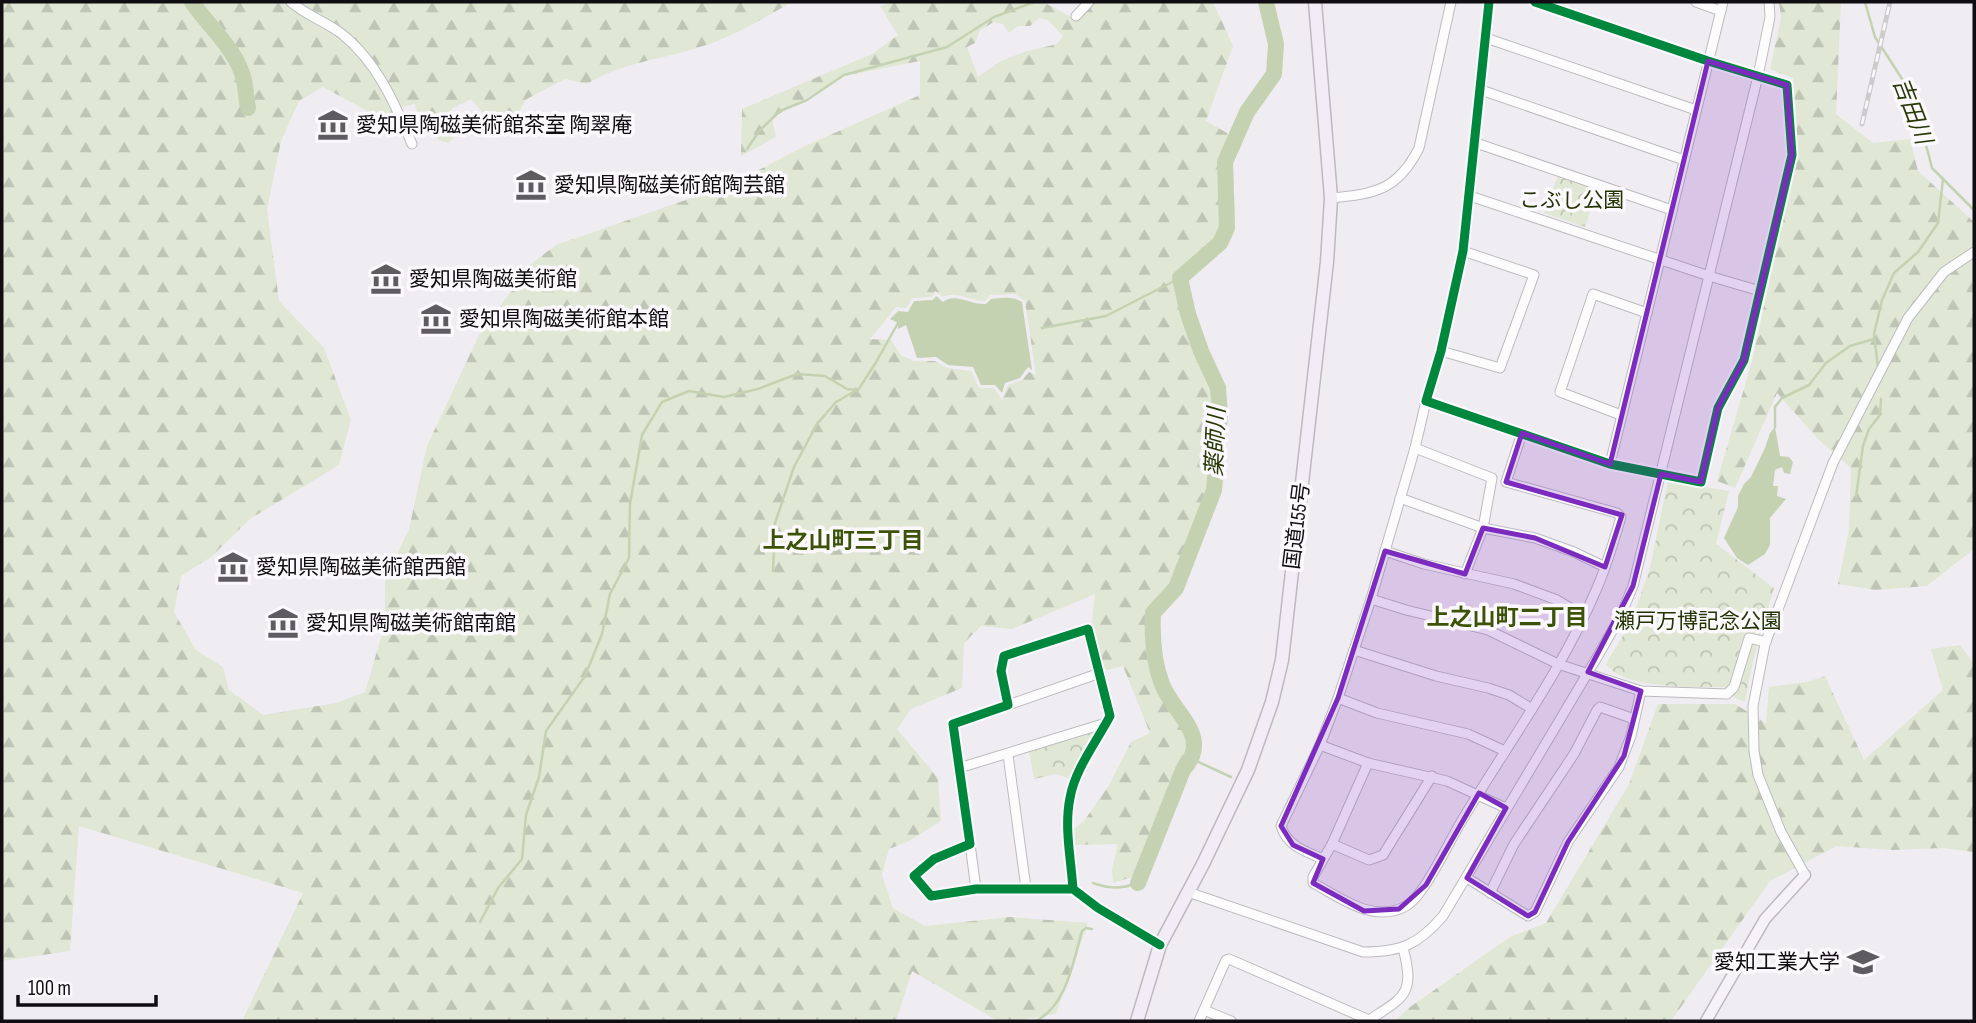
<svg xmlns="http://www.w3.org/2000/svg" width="1976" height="1023" font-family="'Sofia Sans Condensed','Noto Sans JP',sans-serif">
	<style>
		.forest { fill: url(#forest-firs); fill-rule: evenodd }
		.park { fill: url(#park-crowns) }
		.water { fill: #c5d2b2 }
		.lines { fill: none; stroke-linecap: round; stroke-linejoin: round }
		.stream { stroke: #c5d2b2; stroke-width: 2.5 }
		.river { stroke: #c5d2b2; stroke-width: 16 }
		.minor-casing { stroke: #bdbbbf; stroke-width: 11 }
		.major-casing { stroke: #bdb8c2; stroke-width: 13 }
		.highway-casing { stroke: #bdb8c2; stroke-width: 15 }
		.minor { stroke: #fdfcfd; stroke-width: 9 }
		.major { stroke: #f6f3f8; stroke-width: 10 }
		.highway { stroke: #f1ecf5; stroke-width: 12 }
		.rail-casing { stroke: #cccccd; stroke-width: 5 }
		.rail { stroke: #fcf9fe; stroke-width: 2.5; stroke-dasharray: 8; stroke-linecap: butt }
		.cycleway-casing { stroke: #fcf9fe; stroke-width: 13 }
		.cycleway { stroke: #00873e; stroke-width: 9 }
		.marked { fill: #7b2cbf; fill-opacity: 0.2; stroke: #7b2cbf; stroke-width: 5; stroke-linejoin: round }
		.labels { text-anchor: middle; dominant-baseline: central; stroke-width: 7; stroke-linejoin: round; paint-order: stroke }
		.poi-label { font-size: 21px; fill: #100e12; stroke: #fcf9fe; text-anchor: start }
		.park-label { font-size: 21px; fill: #233300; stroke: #fcf9fe }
		.street-label { font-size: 21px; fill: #100e12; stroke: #fcf9fe }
		.water-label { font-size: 23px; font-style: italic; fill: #293904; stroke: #fcf9fe }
		.neighbourhood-label { font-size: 23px; font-weight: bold; fill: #3c5306; stroke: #fcf9fe }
	</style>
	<defs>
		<pattern id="forest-firs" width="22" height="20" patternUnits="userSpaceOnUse" patternTransform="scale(1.75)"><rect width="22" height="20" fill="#e0e7d4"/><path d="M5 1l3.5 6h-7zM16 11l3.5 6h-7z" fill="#bfc5b5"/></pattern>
		<pattern id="park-crowns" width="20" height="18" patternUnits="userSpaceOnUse" patternTransform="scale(1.75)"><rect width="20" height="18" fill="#e0e7d4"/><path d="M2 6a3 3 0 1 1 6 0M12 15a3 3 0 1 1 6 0" fill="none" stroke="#bfc5b5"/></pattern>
	</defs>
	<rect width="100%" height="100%" fill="#f0edf2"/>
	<g class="forest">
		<path d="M 2,2 L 792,2 C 762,19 733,37 700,47 C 660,60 623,62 587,84 L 565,79 L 525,100 L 518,115 L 491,122 L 471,99 L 451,109 L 460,133 L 448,143 C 424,135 419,128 415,104 L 398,108 L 384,120 L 323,87 L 299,101 L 281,141 L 267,209 L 279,301 L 324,348 L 351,420 L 339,465 L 250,519 L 211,557 L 181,576 L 174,612 L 196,650 L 223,667 L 229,690 L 263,715 L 336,703 L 365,692 L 385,624 L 385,579 L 409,529 L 427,446 L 479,335 L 531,264 L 556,245 L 732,184 L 805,146 L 920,95 L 920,61 L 844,76 L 772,118 L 776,137 L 741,156 L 742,109 L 872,54 L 898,35 L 880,6 L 893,2 L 1043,2 L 1077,20 L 1094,2 L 1213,2 L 1233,46 L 1206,121 L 1243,142 L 1233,161 L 1235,219 L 1177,276 L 1182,313 L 1211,382 L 1215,410 L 1208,486 L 1202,509 L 1174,585 L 1149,610 L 1147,641 L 1163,696 L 1190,737 L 1197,764 L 1184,782 L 1169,791 L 1136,876 L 1113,883 L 1112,870 L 1118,844 L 1075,845 L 1074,829 L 1084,821 L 1109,785 L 1131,742 L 1150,733 L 1123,666 L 1107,670 L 1102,668 L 1092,621 L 1095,594 L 1012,629 L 981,626 L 964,643 L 962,688 L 911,709 L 897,729 L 938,778 L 941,821 L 909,841 L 889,849 L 882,875 L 893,908 L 925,926 L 1010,917 L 1088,923 L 1056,1014 L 1015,1021 L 998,1021 L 912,971 L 896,1021 L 242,1021 L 303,893 L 79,826 L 70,951 L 2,961 ZM 1039,18 L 1048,20 L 1063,36 L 1057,44 L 1024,52 L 1001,61 L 978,77 L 967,47 L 975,43 L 980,30 L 994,22 L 1003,24 L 1009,33 L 1018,26 L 1030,26 ZM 935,291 L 943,297 C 956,290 970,301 985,301 L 990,295 L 1015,294 L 1025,301 L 1036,375 L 1029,372 L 1022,380 L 1008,385 L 1002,400 L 994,388 L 979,388 L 971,371 L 947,368 L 935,361 L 914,361 L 901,355 L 891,340 L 870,339 L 896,307 L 907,308 L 912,298 L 932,297 Z"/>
		<polygon points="1779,2 1841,2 1836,114 1873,143 1910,139 1918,171 1974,222 1974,549 1927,586 1875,590 1838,584 1849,529 1851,468 1818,439 1777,393 1735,488 1717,481 1752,361 1798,152 1793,78 1770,69 1781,18"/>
		<polygon points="1960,645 1974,664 1974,852 1944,848 1892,850 1837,846 1770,881 1671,1021 1395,1021 1410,1007 1510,937 1546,923 1629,784 1658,704 1735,704 1766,723 1769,687 1807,682 1825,676 1864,760 1943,690 1931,649"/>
	</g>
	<g class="park">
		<polygon points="1559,173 1599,187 1585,227 1544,213"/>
		<path d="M 1668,481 L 1729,491 L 1716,544 L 1774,588 L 1753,661 L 1745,702 L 1735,698 L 1727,687 C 1697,687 1623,690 1606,664 L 1631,622 L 1650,568 Z"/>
		<polygon points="1090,730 1095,736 1073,780 1056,774 1034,779 1029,751"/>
	</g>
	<g class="water">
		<path d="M 936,296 L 943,302 C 955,292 971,305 986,304 L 991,299 C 1003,298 1012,296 1022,302 L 1032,370 L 1028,367 L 1020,378 L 1005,383 L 1002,393 L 995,385 L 981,385 L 973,367 L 948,365 L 936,357 L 917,358 L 906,325 L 898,329 L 898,323 L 890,319 L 898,311 L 908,312 L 914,301 L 933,300 Z"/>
		<polygon points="1775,427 1780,456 1789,457 1793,462 1790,474 1784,473 1782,467 1775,470 1773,486 1778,486 1777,496 1786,499 1770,518 1770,545 1765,554 1748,565 1737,558 1724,538 1738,507 1738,496 1744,484 1751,477 1765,448 1770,433"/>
	</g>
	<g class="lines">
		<g class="stream">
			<polyline points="1040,2 1044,2"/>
			<polyline points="1865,2 1875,37 1906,85 1919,118 1932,168 1974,210"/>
			<polyline points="747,149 760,130 780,111 807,100 844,75 947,47 994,17 1034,2"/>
			<polyline points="1042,328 1106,316 1180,278"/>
			<polyline points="1878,368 1874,334 1882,300 1894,273 1918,252 1938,223 1943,179"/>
			<polyline points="1775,427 1775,407 1782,398 1809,385 1826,363 1850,346 1874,339"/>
			<polyline points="1856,497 1863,446 1869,429 1880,415 1881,399"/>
			<polyline points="773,571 775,523 794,467 817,424 836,402 855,391"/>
			<polyline points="1192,759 1231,777"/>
			<path d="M 1093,883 C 1110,889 1121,889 1138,883"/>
			<polyline points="480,922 498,888 522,859 526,815 539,777 546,731 585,676 602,634 610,594 629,558 630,504 642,435 662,402 689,391 724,397 758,389 797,374 825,376 847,389 858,390 875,364 898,323"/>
			<path d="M 1036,1021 C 1067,1005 1073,962 1082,931 L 1086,928 L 1092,929"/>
		</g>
		<g class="river">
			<path d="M 192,2 C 209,27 237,50 244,80 C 246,89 246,99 248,108"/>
			<path d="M 1138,883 L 1183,770 C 1213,736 1174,715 1162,684 C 1153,661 1152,636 1153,613 L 1176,588 L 1214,490 L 1216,467 L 1220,414 L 1218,388 L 1201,351 L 1188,314 L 1180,278 L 1220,243 L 1227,228 L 1225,162 L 1247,112 L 1274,74 L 1276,44 L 1266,2"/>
		</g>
		<defs>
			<g id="minor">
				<path d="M 291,2 C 306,15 326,22 342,34 C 377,62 395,104 412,144"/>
				<polyline points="1489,2 1463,251 1441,351 1426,401 1610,464 1701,482 1718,408 1744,360 1792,155 1787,85 1708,61 1535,2"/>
				<polyline points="1696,2 1721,11"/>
				<polyline points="1076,16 1089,2"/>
				<polyline points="1486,38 1696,110"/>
				<polyline points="1481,90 1684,160"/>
				<polyline points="1476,143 1672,210"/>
				<polyline points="1470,196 1709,276 1760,291"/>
				<path d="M 1331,198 C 1375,194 1398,190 1419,148 L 1451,2"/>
				<polyline points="1441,351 1500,368 1534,275 1463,251"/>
				<polyline points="1621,415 1560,392 1593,294 1647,313"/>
				<polyline points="1415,448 1492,478 1483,528 1465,574"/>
				<polyline points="1610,464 1723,2"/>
				<polyline points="1400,498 1483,528 1535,538 1574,552 1605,567"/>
				<polyline points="1385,551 1424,564 1514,584 1557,600 1584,616"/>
				<polyline points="1371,599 1406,610 1488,630 1558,664 1641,691 1727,694 1734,687 1749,638 1766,642"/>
				<polyline points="1354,650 1436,676 1488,688 1509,695 1532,709"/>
				<polyline points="1338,698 1377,713 1468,734 1505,751"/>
				<polyline points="1008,705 1100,673"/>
				<polyline points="1320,745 1368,763 1447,781 1506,808"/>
				<polyline points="1008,755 1026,888"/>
				<path d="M 1368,763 L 1332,844 L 1313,877 L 1313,883 C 1341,898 1374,924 1406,906 C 1424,896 1449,842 1461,822 C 1507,745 1562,671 1597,588 C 1607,565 1614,541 1621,517 L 1617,513 L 1506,482 L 1522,433"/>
				<polyline points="959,768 1106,723"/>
				<polyline points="970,844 976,889"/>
				<polyline points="1332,844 1369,860 1383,855 1432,776"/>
				<path d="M 1323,859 C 1305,851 1287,846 1281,826 L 1320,745 L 1338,698 L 1371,599 L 1415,448 L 1426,401"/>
				<polyline points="1805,875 1781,832 1758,775 1754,751 1753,706 1765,644 1833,463 1908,318 1944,272 1974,252"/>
				<polyline points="1467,878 1528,916 1535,912 1568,842 1619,767 1631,736 1641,691"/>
				<path d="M 1073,889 C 1071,859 1064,827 1070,798 C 1075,769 1097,741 1110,716 L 1088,629 L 1004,656 L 1001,671 L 1008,705 L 953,724 L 970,844 L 934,859 L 914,876 L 931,896 L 976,889 L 1073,889 L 1098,908 L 1160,945"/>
				<path d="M 1188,892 L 1363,952 C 1401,952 1418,945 1443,916 L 1599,654 L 1621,615 L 1633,586 L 1758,76 L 1770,17 L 1769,2"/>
				<polyline points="1490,893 1514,844 1574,754 1597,710 1600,707 1634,719"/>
				<polyline points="1204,1010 1231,1021"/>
				<polyline points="1199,1021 1226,960 1229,959 1369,1020"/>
				<path d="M 1368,1021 C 1403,997 1416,996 1403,948"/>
			</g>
			<polyline id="major" points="1706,1021 1765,919 1805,875"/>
			<polyline id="highway" points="1137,1021 1160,945 1203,864 1248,770 1272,702 1282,660 1327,262 1331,198 1315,2"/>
		</defs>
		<use href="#minor" class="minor-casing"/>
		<use href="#major" class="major-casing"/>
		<use href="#highway" class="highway-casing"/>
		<use href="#minor" class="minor"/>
		<use href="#major" class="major"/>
		<use href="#highway" class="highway"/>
		<defs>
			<polyline id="rail" points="1862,124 1890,2"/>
		</defs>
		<use href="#rail" class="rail-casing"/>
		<use href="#rail" class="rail"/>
		<defs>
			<g id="cycleway">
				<polyline points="1489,2 1463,251 1441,351 1426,401 1610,464 1701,482 1718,408 1744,360 1792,155 1787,85 1708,61 1535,2"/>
				<path d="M 1073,889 C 1071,859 1064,827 1070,798 C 1075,769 1097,741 1110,716 L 1088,629 L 1004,656 L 1001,671 L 1008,705 L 953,724 L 970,844 L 934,859 L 914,876 L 931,896 L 976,889 L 1073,889 L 1098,908 L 1160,945"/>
			</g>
		</defs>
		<use href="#cycleway" class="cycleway-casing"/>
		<use href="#cycleway" class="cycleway"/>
	</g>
	<path class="marked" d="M 1708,61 L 1787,85 L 1792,155 L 1744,360 L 1718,408 L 1701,482 L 1661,474 L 1633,586 L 1588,672 L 1641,691 L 1624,756 L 1568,842 L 1535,912 L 1528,916 L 1467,878 L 1506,808 L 1479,793 L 1426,885 L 1399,909 L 1364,911 L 1313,883 L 1323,859 L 1293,845 L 1281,826 L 1338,698 L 1385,551 L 1465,574 L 1483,528 L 1535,538 L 1605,567 L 1622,515 L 1506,482 L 1522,433 L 1610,464 Z"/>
	<defs>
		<symbol id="museum-bare" viewBox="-9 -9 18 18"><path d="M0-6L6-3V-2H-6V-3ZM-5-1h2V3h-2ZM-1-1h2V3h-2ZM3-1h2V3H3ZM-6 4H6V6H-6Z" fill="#5e5c60" stroke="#fcf9fe" stroke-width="2.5" paint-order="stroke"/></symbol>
		<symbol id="university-bare" viewBox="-9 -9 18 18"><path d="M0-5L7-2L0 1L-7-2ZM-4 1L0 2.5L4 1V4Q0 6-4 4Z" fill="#5e5c60" stroke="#fcf9fe" stroke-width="2.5" paint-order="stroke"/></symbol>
	</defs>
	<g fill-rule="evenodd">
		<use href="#museum-bare" x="311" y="103" width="44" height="44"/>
		<use href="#museum-bare" x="509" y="163" width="44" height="44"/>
		<use href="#museum-bare" x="364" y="257" width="44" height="44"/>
		<use href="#museum-bare" x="414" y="297" width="44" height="44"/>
		<use href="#museum-bare" x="211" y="545" width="44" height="44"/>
		<use href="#museum-bare" x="261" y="601" width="44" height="44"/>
		<use href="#university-bare" x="1841" y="940" width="44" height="44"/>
	</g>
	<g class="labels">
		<g class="poi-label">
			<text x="356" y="125">愛知県陶磁美術館茶室 陶翠庵</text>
			<text x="554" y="185">愛知県陶磁美術館陶芸館</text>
			<text x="409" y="279">愛知県陶磁美術館</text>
			<text x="459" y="319">愛知県陶磁美術館本館</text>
			<text x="256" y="567">愛知県陶磁美術館西館</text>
			<text x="306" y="623">愛知県陶磁美術館南館</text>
			<text x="1840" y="962" text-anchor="end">愛知工業大学</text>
		</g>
		<g class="park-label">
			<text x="1572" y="200">こぶし公園</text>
			<text x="1698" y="621">瀬戸万博記念公園</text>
		</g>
		<g class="street-label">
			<text transform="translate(1297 526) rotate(-83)">国道155号</text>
		</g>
		<g class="water-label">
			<text transform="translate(1912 111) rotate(69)">吉田川</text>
			<text transform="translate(1216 442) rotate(-88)">薬師川</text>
		</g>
		<g class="neighbourhood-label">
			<text x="843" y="541">上之山町三丁目</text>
			<text x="1507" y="618">上之山町二丁目</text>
		</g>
	</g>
	<rect width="1976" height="1023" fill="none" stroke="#100e12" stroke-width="7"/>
	<path d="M18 995v10h138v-10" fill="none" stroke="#100e12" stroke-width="3.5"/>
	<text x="28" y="995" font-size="21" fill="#100e12" stroke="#fcf9fe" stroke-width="5" paint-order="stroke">100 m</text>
</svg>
